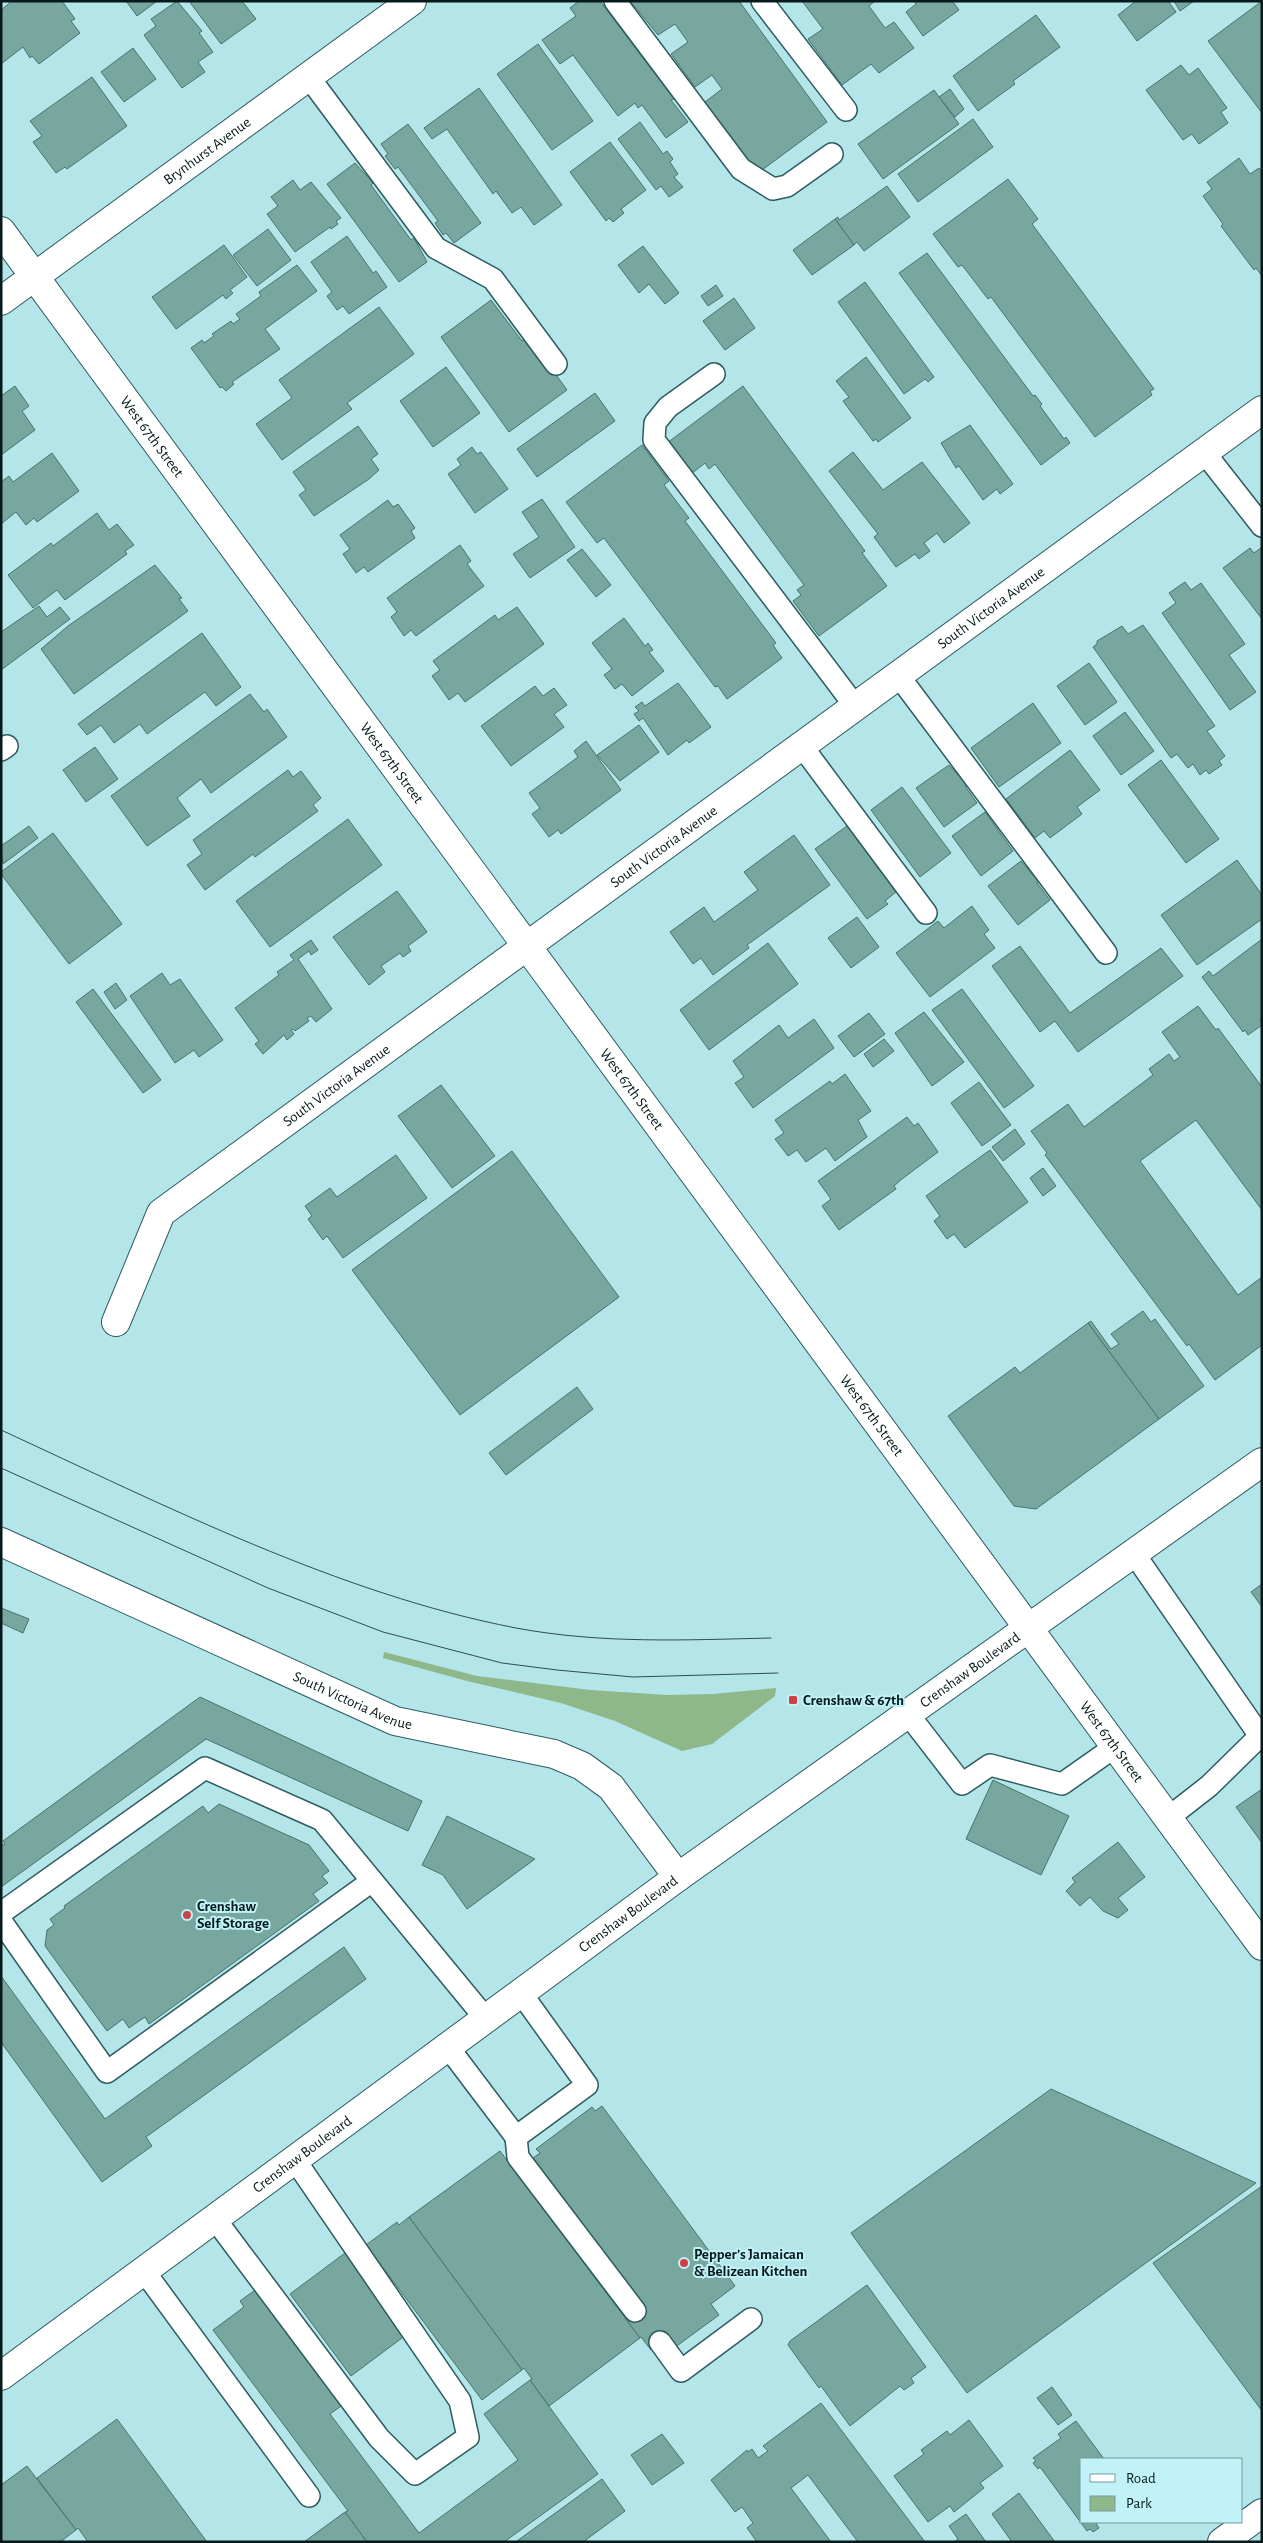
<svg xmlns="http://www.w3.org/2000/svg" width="1263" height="2543" font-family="'Alegreya Sans',sans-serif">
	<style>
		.green { fill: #8eb78a }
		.building { fill: #78a79f; stroke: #47746d }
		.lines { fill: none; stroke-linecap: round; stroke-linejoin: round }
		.lane-casing { stroke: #2d5c60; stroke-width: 24 }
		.street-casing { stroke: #2d5c60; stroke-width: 30 }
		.secondary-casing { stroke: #2d5c60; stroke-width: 30 }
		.primary-casing { stroke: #2d5c60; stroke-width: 30 }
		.lane { stroke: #fff; stroke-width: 21 }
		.street { stroke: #fff; stroke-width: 28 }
		.secondary { stroke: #fff; stroke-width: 28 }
		.primary { stroke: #fff; stroke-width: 28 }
		.tram { stroke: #314c4e; stroke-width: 1 }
		.poi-dot { fill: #cf3f44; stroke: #c0f2f7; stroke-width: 2 }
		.labels { text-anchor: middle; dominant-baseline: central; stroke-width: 4; stroke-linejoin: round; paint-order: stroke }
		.street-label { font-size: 15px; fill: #06191b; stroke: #c0f2f7 }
		.poi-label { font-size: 15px; font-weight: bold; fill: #06191b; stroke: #c0f2f7; text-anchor: start }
	</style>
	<rect width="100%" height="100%" fill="#b3e5e9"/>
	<polygon class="green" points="384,1652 477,1676 590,1690 667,1695 713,1694 776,1688 775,1696 712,1744 682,1751 615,1721 561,1703 467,1681 383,1658"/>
	<g class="building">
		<polygon points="12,1 62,1 75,19 71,21 80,33 39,64 32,56 30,58 23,47 1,64 1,10"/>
		<polygon points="126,1 157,1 137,16"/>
		<polygon points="177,1 202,31 199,33 213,52 198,62 205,72 182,88 144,35 156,26 151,19"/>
		<polygon points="189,1 242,1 256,19 221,44"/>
		<polygon points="579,1 600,1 674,99 671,100 688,122 666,138 642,105 638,108 635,103 618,116 573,55 560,64 542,40 576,16 570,8"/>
		<polygon points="630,1 739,1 827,122 758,173 705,102 722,89 712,75 695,87 671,54 688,42 675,24 658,35"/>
		<polygon points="802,1 875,1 869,6 885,28 894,22 914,48 879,73 871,64 842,85 808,39 823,29"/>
		<polygon points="914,1 955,1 953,2 959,10 923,36 906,12 916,4"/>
		<polygon points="1136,1 1168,1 1176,12 1137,41 1118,15"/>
		<polygon points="1174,1 1194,1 1180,11"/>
		<polygon points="1262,1 1262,113 1208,41"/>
		<polygon points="1036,15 1060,47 1013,81 1015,84 978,111 953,76"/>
		<polygon points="538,44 593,121 552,150 497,74"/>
		<polygon points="133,48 156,79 124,102 101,72"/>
		<polygon points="1181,65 1189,75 1198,68 1227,108 1221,112 1228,123 1199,144 1192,134 1183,140 1146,90"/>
		<polygon points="92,77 127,126 67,169 65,167 56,173 33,142 42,136 30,121"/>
		<polygon points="479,88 562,205 534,225 521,207 512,213 496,191 493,194 447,129 432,139 424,128"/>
		<polygon points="950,89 964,109 955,117 939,97"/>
		<polygon points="934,90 959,124 883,179 858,144"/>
		<polygon points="973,119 993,147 918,202 898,174"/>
		<polygon points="640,122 663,154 667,151 673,159 670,162 678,174 674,177 683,187 669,197 661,186 656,190 618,139"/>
		<polygon points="408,124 481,223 454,243 446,233 443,235 435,223 438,221 398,167 395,169 385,156 388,154 381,144"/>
		<polygon points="610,142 646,190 621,209 624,213 613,222 609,218 606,221 570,172"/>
		<polygon points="1239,158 1250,174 1259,168 1262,172 1262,276 1256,268 1254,270 1221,226 1223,224 1203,196 1212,189 1207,182"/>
		<polygon points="355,163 373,183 371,185 411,240 414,238 427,262 399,282 327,184"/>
		<polygon points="1008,179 1038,219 1032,224 1154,389 1150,391 1152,395 1095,437 991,297 988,299 962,265 958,267 933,234"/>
		<polygon points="293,180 300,190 311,182 341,218 336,221 338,224 331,229 330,227 295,252 267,214 278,206 271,197"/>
		<polygon points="887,186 910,217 864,251 857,242 854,245 835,219 838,217 839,220"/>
		<polygon points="835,219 854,245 812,275 793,250"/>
		<polygon points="268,229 291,260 257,286 233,255"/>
		<polygon points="347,236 373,273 376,271 387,287 349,314 343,306 337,310 327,296 332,292 311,262"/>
		<polygon points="224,245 247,277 230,290 233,293 226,299 223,295 176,329 152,297"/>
		<polygon points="643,246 679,293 665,304 649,284 639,293 618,265"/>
		<polygon points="927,253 1033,396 1035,395 1042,404 1040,406 1064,439 1066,437 1070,443 1041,465 899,273"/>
		<polygon points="297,265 317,291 265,329 280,349 232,382 234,384 226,391 222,387 220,388 191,348 202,340 204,343 214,336 212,334 231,321 233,324 240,319 236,314 261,296 259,292"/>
		<polygon points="865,282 934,377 928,382 925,379 904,394 838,302"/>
		<polygon points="716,285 723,296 708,306 701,296"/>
		<polygon points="734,298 755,328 725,350 703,321"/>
		<polygon points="491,300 522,341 528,336 567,390 509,432 441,337"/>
		<polygon points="379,307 414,354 347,403 352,409 282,460 256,424 292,398 279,380"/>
		<polygon points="866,357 911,418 878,442 876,439 873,441 843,401 849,397 836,381"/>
		<polygon points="446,367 480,413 433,447 400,401"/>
		<polygon points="15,386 29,406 22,411 35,430 1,455 1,396"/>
		<polygon points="743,386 865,551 862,553 887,586 819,636 793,601 801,595 797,590 804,585 715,464 709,469 705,463 686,478 663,446"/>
		<polygon points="595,393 615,421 537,477 517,449"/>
		<polygon points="970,425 1013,484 1000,494 997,489 983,500 959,466 956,468 941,443"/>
		<polygon points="358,426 378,454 371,459 379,470 369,479 314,516 299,495 306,490 293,472"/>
		<polygon points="642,445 669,481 664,485 689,518 685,521 776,643 773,645 782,658 727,699 718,686 715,687 604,538 597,543 566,502"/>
		<polygon points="472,447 477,454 481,452 508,489 475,513 448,474 461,465 457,459"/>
		<polygon points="853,452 883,490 922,462 970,523 944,543 937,533 924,543 930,551 919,559 915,554 896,567 874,537 878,534 829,471"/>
		<polygon points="52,453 79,491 37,522 34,518 26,525 16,512 1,524 1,482 9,476 13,482"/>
		<polygon points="542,499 575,547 530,578 513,554 539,537 522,512"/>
		<polygon points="388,500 393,507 398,504 415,528 411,531 415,538 368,572 364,567 356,573 343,554 350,549 340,535"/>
		<polygon points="97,513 109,530 117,524 134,545 125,551 127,554 65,600 57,590 33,608 8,575 51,543 53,546"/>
		<polygon points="460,545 471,561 467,564 484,586 416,636 411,630 404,636 391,617 397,612 387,598"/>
		<polygon points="1262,547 1262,619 1223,568 1250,548 1254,553"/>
		<polygon points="582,549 611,585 596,597 567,560"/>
		<polygon points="155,565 182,598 179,599 188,611 74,694 41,649 68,626"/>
		<polygon points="1185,582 1191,590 1201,583 1245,644 1229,655 1256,692 1230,710 1162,613 1176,603 1169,593"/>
		<polygon points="39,606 47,617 60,607 70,619 1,670 1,632"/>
		<polygon points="517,607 544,644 465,702 458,693 449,700 432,676 440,670 433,661 495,615 498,620"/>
		<polygon points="624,618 645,646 648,643 653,650 649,652 664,671 632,696 622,684 615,689 604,675 612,669 592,643"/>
		<polygon points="1143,625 1215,726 1207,731 1225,756 1219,761 1222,765 1209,774 1206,770 1200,775 1193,764 1188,768 1177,754 1171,758 1093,647 1097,644 1097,641 1122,626 1128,634"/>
		<polygon points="202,633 241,687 216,706 205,692 147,734 140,724 114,743 101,725 87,735 78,724"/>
		<polygon points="1089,663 1117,702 1085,725 1057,686"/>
		<polygon points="678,683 711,727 689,743 687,740 668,755 643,718 639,721 634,714 639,711 635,707 642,702 645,706"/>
		<polygon points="535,686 543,696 554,688 567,705 554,714 564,727 511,766 481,726"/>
		<polygon points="250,694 264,712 267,709 287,737 211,793 201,779 177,798 190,816 147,846 111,796"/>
		<polygon points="1033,703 1061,743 999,787 971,748"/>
		<polygon points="1125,712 1154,751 1121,775 1093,736"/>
		<polygon points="639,725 659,752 620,781 597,755"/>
		<polygon points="586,741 621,790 561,834 558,830 549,837 532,814 540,808 529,793 578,757 574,751"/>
		<polygon points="95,747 118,779 86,802 63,770"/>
		<polygon points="1070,750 1100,790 1077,807 1082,814 1050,838 1044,831 1035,838 1006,799"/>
		<polygon points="1161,760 1219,839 1186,863 1128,785"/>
		<polygon points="949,765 967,785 965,786 977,803 944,827 916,788"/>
		<polygon points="288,770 293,777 301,771 321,798 313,805 318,811 255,857 253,854 205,890 187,865 202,854 193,840"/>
		<polygon points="902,787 951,853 920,877 871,810"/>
		<polygon points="985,812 1013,851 981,876 952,836"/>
		<polygon points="348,819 382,865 270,947 236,901"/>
		<polygon points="29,826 38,838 3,864 1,846"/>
		<polygon points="847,826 896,892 885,901 888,904 867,919 815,849"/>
		<polygon points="53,833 122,924 69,964 1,874 1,872"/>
		<polygon points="794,835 830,885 747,945 749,948 713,975 701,958 693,964 670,932 704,907 714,922 758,890 744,872"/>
		<polygon points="1237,860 1262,895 1262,919 1197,965 1161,915"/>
		<polygon points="1021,861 1039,882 1037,883 1050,900 1018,925 988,886"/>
		<polygon points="397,891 427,932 408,946 411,951 403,957 400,953 381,966 385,972 369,985 333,937"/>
		<polygon points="972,906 989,930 984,934 995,948 930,997 896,953 938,921 944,928"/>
		<polygon points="857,917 879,947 851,968 828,938"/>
		<polygon points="1262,939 1262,1017 1260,1019 1262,1025 1248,1035 1245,1030 1243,1032 1202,977 1209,971 1213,976"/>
		<polygon points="311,940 318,950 311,955 309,951 298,959 332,1009 316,1022 311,1016 307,1018 309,1021 295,1031 293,1029 291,1030 294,1034 287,1040 284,1035 263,1054 255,1044 259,1041 235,1008 279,975 277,972 294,960 290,955"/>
		<polygon points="768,943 798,984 709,1050 680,1010"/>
		<polygon points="1020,946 1070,1013 1161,948 1183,976 1078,1052 1055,1021 1040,1032 992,966"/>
		<polygon points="162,973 170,985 180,979 223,1040 199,1057 194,1050 175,1063 130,996"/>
		<polygon points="116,983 127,1000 115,1009 104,992"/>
		<polygon points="93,989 161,1080 143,1093 76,1002"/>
		<polygon points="962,989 1034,1086 1004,1108 932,1010"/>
		<polygon points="1198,1006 1216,1030 1218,1028 1262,1087 1262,1210 1196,1120 1140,1161 1238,1295 1262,1277 1262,1345 1215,1380 1189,1344 1187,1346 1045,1155 1047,1153 1031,1131 1068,1104 1084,1127 1153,1075 1149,1069 1169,1054 1174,1061 1180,1057 1162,1032"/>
		<polygon points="924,1012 964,1062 932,1086 895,1033"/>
		<polygon points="869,1013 885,1034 854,1057 838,1036"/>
		<polygon points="814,1019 834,1048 753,1108 735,1083 744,1077 733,1061 779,1025 788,1038"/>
		<polygon points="884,1039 894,1051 873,1067 864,1054"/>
		<polygon points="845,1074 871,1111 858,1120 867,1137 835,1161 826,1148 806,1162 797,1150 788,1156 775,1139 784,1133 775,1120 830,1081 832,1084"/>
		<polygon points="979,1082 1011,1125 982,1146 951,1103"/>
		<polygon points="441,1085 495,1156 452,1188 398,1116"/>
		<polygon points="907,1117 914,1126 918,1123 938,1152 902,1179 894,1186 896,1189 839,1230 822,1206 831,1199 818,1181"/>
		<polygon points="1015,1129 1025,1144 1003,1161 992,1147"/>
		<polygon points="990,1150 1028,1202 965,1248 954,1234 947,1239 934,1221 940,1216 926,1196"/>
		<polygon points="512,1151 619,1297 460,1415 352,1270"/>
		<polygon points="396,1155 427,1198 343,1258 327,1236 323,1240 308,1219 312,1216 305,1206 330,1188 337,1197"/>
		<polygon points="1043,1168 1056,1186 1043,1196 1030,1178"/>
		<polygon points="1143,1311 1151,1322 1155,1319 1204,1386 1159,1419 1088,1323 1091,1321 1111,1349 1119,1344 1111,1334"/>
		<polygon points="1088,1323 1159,1419 1036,1509 1014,1506 948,1416 1015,1367 1020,1373"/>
		<polygon points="577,1387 593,1409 506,1475 489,1453"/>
		<polygon points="1262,1584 1262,1607 1251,1592"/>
		<polygon points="1,1608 29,1619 23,1633 1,1623"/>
		<polygon points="200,1697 422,1801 408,1831 206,1739 1,1887 1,1846 5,1844 3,1841"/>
		<polygon points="993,1780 1069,1816 1041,1875 966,1839"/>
		<polygon points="1262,1789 1262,1843 1236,1807"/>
		<polygon points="219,1804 309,1845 329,1871 322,1876 328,1883 313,1894 319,1901 149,2024 145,2017 129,2028 123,2019 107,2031 45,1946 47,1930 54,1925 50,1919 65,1908 64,1906 203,1806 208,1813"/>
		<polygon points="447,1816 535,1859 467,1909 443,1875 422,1865"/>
		<polygon points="1118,1842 1145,1877 1118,1898 1128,1910 1118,1918 1103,1911 1090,1897 1080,1906 1066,1891 1075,1882 1072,1878"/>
		<polygon points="344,1947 366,1979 146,2137 152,2146 102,2182 1,2042 1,1976 105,2119"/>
		<polygon points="1051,2089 1256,2183 967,2393 851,2233"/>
		<polygon points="602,2106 735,2286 711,2304 719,2315 674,2348 667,2338 651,2350 641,2337 640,2338 625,2319 643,2306 533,2158 540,2153 536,2149 592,2107 595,2111"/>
		<polygon points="500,2151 640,2338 549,2406 530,2380 532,2379 524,2368 522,2370 409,2217"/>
		<polygon points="1262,2186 1262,2411 1153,2263"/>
		<polygon points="409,2217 522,2370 482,2400 366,2245 397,2222 399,2225"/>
		<polygon points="345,2253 406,2335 351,2376 290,2294"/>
		<polygon points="867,2285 926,2367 911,2378 914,2383 904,2390 900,2386 850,2426 821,2386 819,2388 788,2345 790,2341"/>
		<polygon points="258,2288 344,2404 330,2414 419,2533 518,2460 484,2414 530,2380 598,2474 504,2542 367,2542 345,2512 348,2511 213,2330 244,2307 240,2301"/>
		<polygon points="1052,2387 1072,2415 1058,2425 1037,2398"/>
		<polygon points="821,2403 925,2542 858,2542 808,2475 791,2488 831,2542 757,2542 747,2528 753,2523 742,2507 735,2512 711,2480 747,2450 748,2452 752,2449 758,2458 768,2451 763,2446"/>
		<polygon points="117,2419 207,2542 88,2542 78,2528 76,2530 37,2478"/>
		<polygon points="969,2420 1003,2466 980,2483 984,2488 954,2512 950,2506 928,2522 894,2476 924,2454 921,2450 947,2431 950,2435"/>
		<polygon points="1076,2421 1104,2459 1082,2459 1082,2522 1099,2522 1096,2524 1099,2528 1093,2532 1090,2529 1087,2531 1040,2467 1038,2469 1033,2463 1036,2461 1033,2458 1061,2438 1058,2434"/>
		<polygon points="662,2434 684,2463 652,2485 631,2455"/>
		<polygon points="27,2466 76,2530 60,2542 1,2542 1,2485"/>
		<polygon points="602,2479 625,2511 583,2542 517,2541"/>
		<polygon points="1019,2493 1055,2542 1012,2542 992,2514"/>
		<polygon points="345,2512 367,2542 304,2542"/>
		<polygon points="966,2514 986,2542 954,2542 958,2539 949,2526"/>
	</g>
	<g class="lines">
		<defs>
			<g id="lane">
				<polyline points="615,1 741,169 773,189 787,186 832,154"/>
				<polyline points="762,1 846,110"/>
				<polyline points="308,76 436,248 493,279 556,364"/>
				<polyline points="714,374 668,407 655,423 654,440 855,706"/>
				<polyline points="1204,452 1262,526"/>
				<polyline points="898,675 1106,953"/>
				<polyline points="801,745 926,913"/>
				<polyline points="1,750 7,746"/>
				<polyline points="1133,1552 1260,1736"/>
				<polyline points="908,1714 962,1784 990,1765 1062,1784 1116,1746"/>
				<polyline points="1168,1818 1209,1786 1262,1734"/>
				<polyline points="1,1913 205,1768 322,1820 486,2019"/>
				<polyline points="1,1921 107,2072 372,1881"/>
				<polyline points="448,2047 516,2137 587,2085 521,1993"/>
				<polyline points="516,2137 518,2157 635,2311"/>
				<polyline points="215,2219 379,2438 415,2474 468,2437 460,2401 295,2160"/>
				<polyline points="144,2271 309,2496"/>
				<polyline points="660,2342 681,2371 751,2319"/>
			</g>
			<g id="street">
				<path id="s1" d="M 1,301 L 412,1"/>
				<path id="s2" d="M 116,1322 L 161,1213 L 1262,410"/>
				<path id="s3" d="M 1,1542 L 395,1721 L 554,1754 L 582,1766 L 611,1787 L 678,1877"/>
				<polyline points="1222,2542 1262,2513"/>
			</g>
			<g id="secondary">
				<path id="s4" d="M 1,231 L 1262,1946"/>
			</g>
			<g id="primary">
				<path id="s5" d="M 1,2376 L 678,1877 L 1262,1462"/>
			</g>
		</defs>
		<use href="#lane" class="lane-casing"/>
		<use href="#street" class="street-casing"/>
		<use href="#secondary" class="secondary-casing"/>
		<use href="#primary" class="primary-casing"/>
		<use href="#lane" class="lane"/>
		<use href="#street" class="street"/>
		<use href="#secondary" class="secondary"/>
		<use href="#primary" class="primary"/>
		<g class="tram">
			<path d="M 1,1430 C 164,1505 339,1594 516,1628 C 601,1644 686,1640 771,1638"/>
			<polyline points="1,1468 268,1588 383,1632 502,1663 557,1670 633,1677 778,1673"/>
		</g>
	</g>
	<g class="poi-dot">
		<rect x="788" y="1695" width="10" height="10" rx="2.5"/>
		<circle cx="187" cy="1915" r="5"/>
		<circle cx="684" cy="2263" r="5"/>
	</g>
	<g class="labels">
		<g class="street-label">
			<text stroke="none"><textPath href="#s1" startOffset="255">Brynhurst Avenue</textPath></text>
			<text stroke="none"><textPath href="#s4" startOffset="255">West 67th Street</textPath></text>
			<text stroke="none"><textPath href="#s2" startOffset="1145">South Victoria Avenue</textPath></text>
			<text stroke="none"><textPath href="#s4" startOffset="660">West 67th Street</textPath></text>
			<text stroke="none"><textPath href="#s2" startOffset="740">South Victoria Avenue</textPath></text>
			<text stroke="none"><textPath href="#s2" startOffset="335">South Victoria Avenue</textPath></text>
			<text stroke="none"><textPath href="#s4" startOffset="1065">West 67th Street</textPath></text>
			<text stroke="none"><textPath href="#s4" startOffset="1470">West 67th Street</textPath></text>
			<text stroke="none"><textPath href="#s5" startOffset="1199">Crenshaw Boulevard</textPath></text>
			<text stroke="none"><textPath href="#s3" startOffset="386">South Victoria Avenue</textPath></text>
			<text stroke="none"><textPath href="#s4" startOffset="1875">West 67th Street</textPath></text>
			<text stroke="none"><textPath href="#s5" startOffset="779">Crenshaw Boulevard</textPath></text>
			<text stroke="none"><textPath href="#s5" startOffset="374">Crenshaw Boulevard</textPath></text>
		</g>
		<g class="poi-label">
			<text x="803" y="1700">Crenshaw &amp; 67th</text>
			<text x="197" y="1906">Crenshaw<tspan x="197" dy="17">Self Storage</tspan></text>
			<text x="694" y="2254">Pepper’s Jamaican<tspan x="694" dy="17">&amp; Belizean Kitchen</tspan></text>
		</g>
	</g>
	<rect width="1263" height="2543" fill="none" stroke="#06191b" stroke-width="5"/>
	<rect x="1080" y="2458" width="162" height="65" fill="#c0f2f7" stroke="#769b9f"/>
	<rect x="1090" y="2474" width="25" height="8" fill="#ffffff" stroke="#769b9f"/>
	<text x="1126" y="2483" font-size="15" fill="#06191b">Road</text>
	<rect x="1090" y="2496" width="25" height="15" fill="#8eb78a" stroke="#769b9f"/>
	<text x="1126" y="2508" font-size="15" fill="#06191b">Park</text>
</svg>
